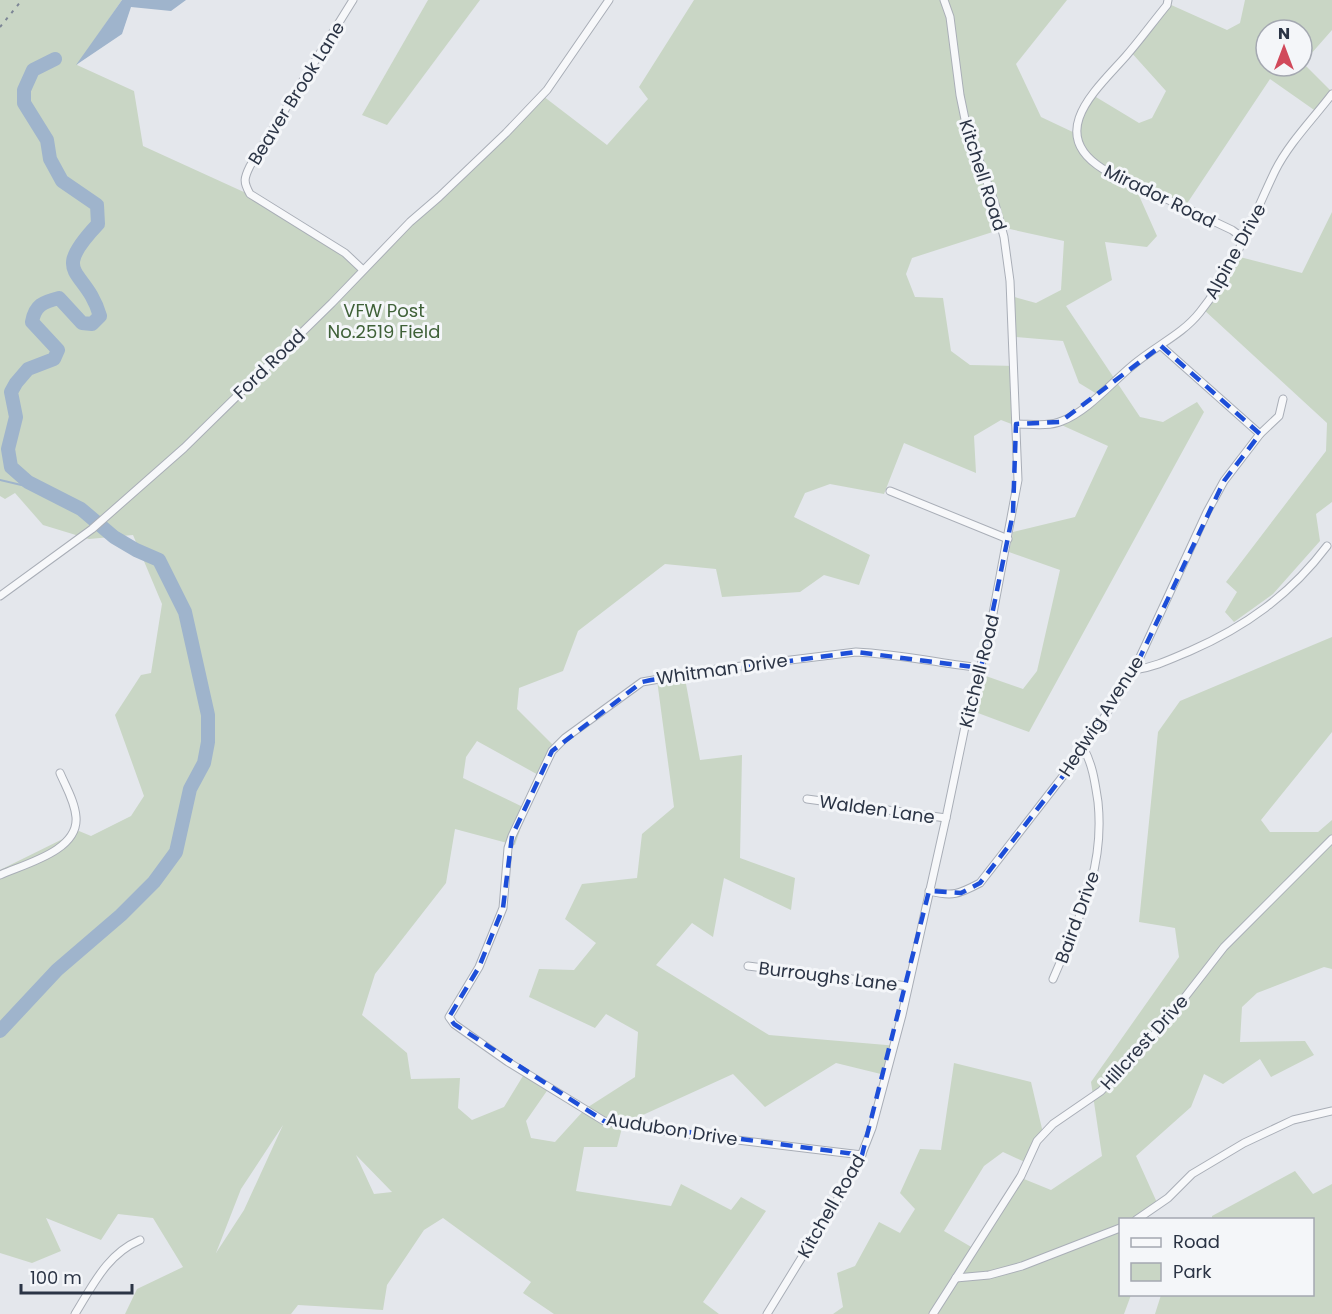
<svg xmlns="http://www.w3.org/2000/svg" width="1332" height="1314" font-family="Poppins,sans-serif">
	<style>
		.green { fill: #c9d6c5; fill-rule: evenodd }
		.water { fill: #9fb4cc }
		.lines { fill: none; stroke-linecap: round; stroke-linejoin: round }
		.stream { stroke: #9fb4cc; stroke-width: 2 }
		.river { stroke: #9fb4cc; stroke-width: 14 }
		.minor-casing { stroke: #a9aeb7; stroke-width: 9 }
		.minor { stroke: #f7f8fa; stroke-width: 7 }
		.rail { stroke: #7d8696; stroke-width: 2; stroke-dasharray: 3 6; stroke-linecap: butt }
		.marked { fill: none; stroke: #1d4ed8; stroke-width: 4.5; stroke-dasharray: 12 8; stroke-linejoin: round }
		.labels { text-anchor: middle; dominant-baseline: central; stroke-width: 6; stroke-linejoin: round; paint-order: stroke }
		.street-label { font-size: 18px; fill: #2b3445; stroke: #f4f6f9 }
		.park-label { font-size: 18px; fill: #3f6138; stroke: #f4f6f9 }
	</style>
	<rect width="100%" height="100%" fill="#e4e7ec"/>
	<g class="green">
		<path d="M 0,0 L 122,0 L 77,65 L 134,91 L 143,146 L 246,193 L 366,270 L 543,96 L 607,145 L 648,99 L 639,87 L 694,0 L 1067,0 L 1016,64 L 1041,117 L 1077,134 L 1091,94 L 1139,123 L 1152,118 L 1166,91 L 1130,51 L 1169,4 L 1227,30 L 1240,23 L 1245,0 L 1332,0 L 1332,30 L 1303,63 L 1332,92 L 1317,112 L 1270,79 L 1184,208 L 1133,182 L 1157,236 L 1147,247 L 1105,242 L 1112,280 L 1066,306 L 1140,417 L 1163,422 L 1197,402 L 1204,412 L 1029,732 L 970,710 L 980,674 L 1023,689 L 1037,671 L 1060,570 L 1009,552 L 1013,532 L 1075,517 L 1108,446 L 1057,423 L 1097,394 L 1079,383 L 1063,341 L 1015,337 L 1011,296 L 1036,303 L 1061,290 L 1064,241 L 1005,228 L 912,258 L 906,274 L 915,297 L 943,298 L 951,351 L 970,365 L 1017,366 L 1019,427 L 1001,420 L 974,436 L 976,473 L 904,443 L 884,494 L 830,484 L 805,493 L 794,517 L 870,555 L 859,585 L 824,575 L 800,592 L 722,597 L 716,569 L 665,564 L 578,631 L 563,671 L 519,688 L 517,709 L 557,749 L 542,777 L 477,741 L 466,757 L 463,778 L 527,809 L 515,845 L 455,829 L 446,883 L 375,974 L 362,1015 L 407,1053 L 411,1079 L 460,1078 L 458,1108 L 472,1120 L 504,1107 L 526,1071 L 551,1085 L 526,1121 L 531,1138 L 555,1142 L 585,1109 L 635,1077 L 638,1032 L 606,1014 L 595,1028 L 529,997 L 539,969 L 574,970 L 596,943 L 565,919 L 582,884 L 637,878 L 642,834 L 674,807 L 657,680 L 684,673 L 700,760 L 742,755 L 740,858 L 795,878 L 791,910 L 724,878 L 713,937 L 692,923 L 656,965 L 769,1035 L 898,1046 L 889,1076 L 836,1063 L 765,1107 L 733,1074 L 623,1124 L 617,1147 L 584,1147 L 576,1191 L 671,1206 L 681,1184 L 731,1210 L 741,1197 L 766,1211 L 703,1302 L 719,1314 L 554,1314 L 523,1293 L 531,1282 L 443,1218 L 424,1230 L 387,1285 L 383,1310 L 298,1305 L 291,1314 L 125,1314 L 137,1289 L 183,1267 L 153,1218 L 118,1214 L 101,1240 L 46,1218 L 61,1251 L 32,1263 L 0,1253 L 0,870 L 79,831 L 91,836 L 131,816 L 144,796 L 115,715 L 141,675 L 151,673 L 162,604 L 133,535 L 89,539 L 43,525 L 15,493 L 5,499 L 0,496 ZM 1266,30 L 1302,30 L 1302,66 L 1266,66 ZM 283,1125 L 244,1210 L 216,1253 L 241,1189 ZM 356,1155 L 392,1192 L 374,1194 Z"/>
		<polygon points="428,0 480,0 387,125 362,115"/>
		<polygon points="1332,212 1332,502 1316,514 1320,541 1273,594 1234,622 1225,612 1237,592 1226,582 1326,451 1327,423 1203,309 1236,256 1302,273"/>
		<polygon points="1332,637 1332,732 1261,820 1270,832 1318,832 1332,820 1332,969 1324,967 1257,993 1242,1007 1240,1042 1305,1041 1314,1055 1271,1077 1260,1059 1223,1084 1204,1074 1191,1107 1136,1156 1159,1207 1142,1219 1120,1220 1120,1294 1131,1295 1124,1314 833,1314 843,1307 837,1273 855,1266 879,1222 900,1233 915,1209 900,1193 920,1149 941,1150 954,1063 1031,1082 1043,1133 1027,1163 1003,1152 984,1166 944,1231 973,1248 1019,1177 1051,1190 1102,1156 1091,1082 1179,957 1175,928 1139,922 1158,732 1180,701"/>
		<polygon points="1295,1171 1313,1194 1332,1184 1332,1314 1155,1314 1161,1295 1312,1294 1312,1220 1212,1219 1212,1216"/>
	</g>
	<polygon class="water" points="122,0 186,0 171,11 131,7 122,34 76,65"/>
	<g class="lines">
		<polyline class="stream" points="0,480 51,492"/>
		<path class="river" d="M 0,1031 L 57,970 L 121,915 L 154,882 L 176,852 L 190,789 L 204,763 L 208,742 L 208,715 L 185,612 L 159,560 L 136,550 L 114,537 L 81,509 L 28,482 L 11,467 L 8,449 L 16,417 L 11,392 L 16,383 L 28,369 L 54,359 L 58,350 L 32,322 C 35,305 43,302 59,298 L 82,323 L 92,324 L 100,316 C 86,267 48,277 98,224 L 97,205 L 62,181 L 50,159 L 47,140 L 24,103 L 24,90 L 33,70 L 55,59"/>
		<defs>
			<g id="minor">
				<path d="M 353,0 L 250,166 C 244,178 243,182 250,194 L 345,253 L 363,270"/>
				<path d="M 1168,0 L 1167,5 C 1153,22 1140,40 1126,56 C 1097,89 1045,133 1103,169 L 1232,230 L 1243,238"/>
				<polyline points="1161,346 1260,434"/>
				<path d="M 1016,424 C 1030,424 1048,427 1062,421 C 1088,411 1111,383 1133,365 C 1155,346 1182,335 1200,312 C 1234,270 1252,219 1275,171 C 1289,143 1313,119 1332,94"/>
				<polyline points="890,491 1008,539"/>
				<polyline points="0,596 92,529 184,448 332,303 410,222 439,197 506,133 547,90 609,0"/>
				<path d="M 1134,670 C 1155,667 1171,659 1190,651 C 1245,627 1290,595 1327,546"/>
				<polyline points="807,799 946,818"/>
				<path d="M 0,875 C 24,864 79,851 76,817 C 75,802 66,787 60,773"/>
				<path d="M 929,891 C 953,897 959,894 980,883 L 1084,749 L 1134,670 L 1207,512 L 1224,481 L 1260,434 L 1279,416 L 1283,399"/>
				<polyline points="748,966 908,986"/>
				<path d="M 1053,979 C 1079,918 1105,870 1098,802 C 1095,783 1093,766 1084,749"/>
				<path d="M 862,1155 L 646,1129 L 604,1121 L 508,1062 L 454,1024 L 449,1017 L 479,967 L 503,908 L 508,848 L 512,836 L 552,751 L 565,738 L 642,682 L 717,669 L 856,652 C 898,654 939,663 981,668"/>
				<polyline points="1136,1220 1168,1198 1192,1174 1244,1143 1293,1120 1332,1111"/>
				<polyline points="956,1278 989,1275 1022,1266 1120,1228"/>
				<path d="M 75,1314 C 93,1285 107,1254 140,1240"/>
				<polyline points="767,1314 856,1169 872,1128 902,1015 946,818 967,717 989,635 1018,480 1010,281 1004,237 995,204 966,124 960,95 950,17 944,0"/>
				<polyline points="933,1314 1021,1176 1037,1141 1053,1124 1101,1091 1164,1024 1224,947 1332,839"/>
			</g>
		</defs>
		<use href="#minor" class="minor-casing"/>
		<use href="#minor" class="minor"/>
		<polyline class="rail" points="0,27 22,0"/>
	</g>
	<path class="marked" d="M 1161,346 L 1260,434 L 1224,481 L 1134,670 L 1084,749 L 980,883 L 961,893 L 929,891 L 862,1155 L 604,1121 L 454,1024 L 449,1017 L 479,967 L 503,908 L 512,836 L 552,751 L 642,682 L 651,680 L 856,652 L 981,668 L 1013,513 L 1016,424 L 1060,422 Z"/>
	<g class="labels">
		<g class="street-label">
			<text transform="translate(296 93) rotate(-58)">Beaver Brook Lane</text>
			<text transform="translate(983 175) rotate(72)">Kitchell Road</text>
			<text transform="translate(1160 196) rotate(26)">Mirador Road</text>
			<text transform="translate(1235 251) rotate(-61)">Alpine Drive</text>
			<text transform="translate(269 364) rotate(-44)">Ford Road</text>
			<text transform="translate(722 669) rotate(-8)">Whitman Drive</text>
			<text transform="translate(979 671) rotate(-76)">Kitchell Road</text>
			<text transform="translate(1101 716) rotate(-57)">Hedwig Avenue</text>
			<text transform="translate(877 809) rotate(8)">Walden Lane</text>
			<text transform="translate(1077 917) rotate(-70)">Baird Drive</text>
			<text transform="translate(828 976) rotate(7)">Burroughs Lane</text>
			<text transform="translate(1144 1042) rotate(-48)">Hillcrest Drive</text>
			<text transform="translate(672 1129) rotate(9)">Audubon Drive</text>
			<text transform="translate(831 1206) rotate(-60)">Kitchell Road</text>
		</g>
		<g class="park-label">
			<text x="384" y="310">VFW Post<tspan x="384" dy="21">No.2519 Field</tspan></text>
		</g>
	</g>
	<rect x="1119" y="1218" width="195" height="78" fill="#f4f6f9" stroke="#a4a8b1" stroke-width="1.5"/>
	<rect x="1131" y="1238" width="30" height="9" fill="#f7f8fa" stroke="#a4a8b1" stroke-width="1.5"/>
	<text x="1173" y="1248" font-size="18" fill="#2b3445">Road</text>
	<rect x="1131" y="1263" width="30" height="18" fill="#c9d6c5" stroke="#a4a8b1" stroke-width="1.5"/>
	<text x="1173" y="1278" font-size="18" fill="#2b3445">Park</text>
	<g transform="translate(1284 48)"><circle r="28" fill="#f4f6f9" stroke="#a4a8b1" stroke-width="1.5"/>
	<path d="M0-4.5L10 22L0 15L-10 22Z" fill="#d1495b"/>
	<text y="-9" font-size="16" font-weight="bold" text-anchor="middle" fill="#2b3445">N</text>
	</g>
	<path d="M21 1284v9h111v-9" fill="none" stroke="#2b3445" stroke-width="3"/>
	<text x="30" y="1284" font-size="18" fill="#2b3445" stroke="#f4f6f9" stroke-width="4.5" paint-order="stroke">100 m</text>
</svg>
